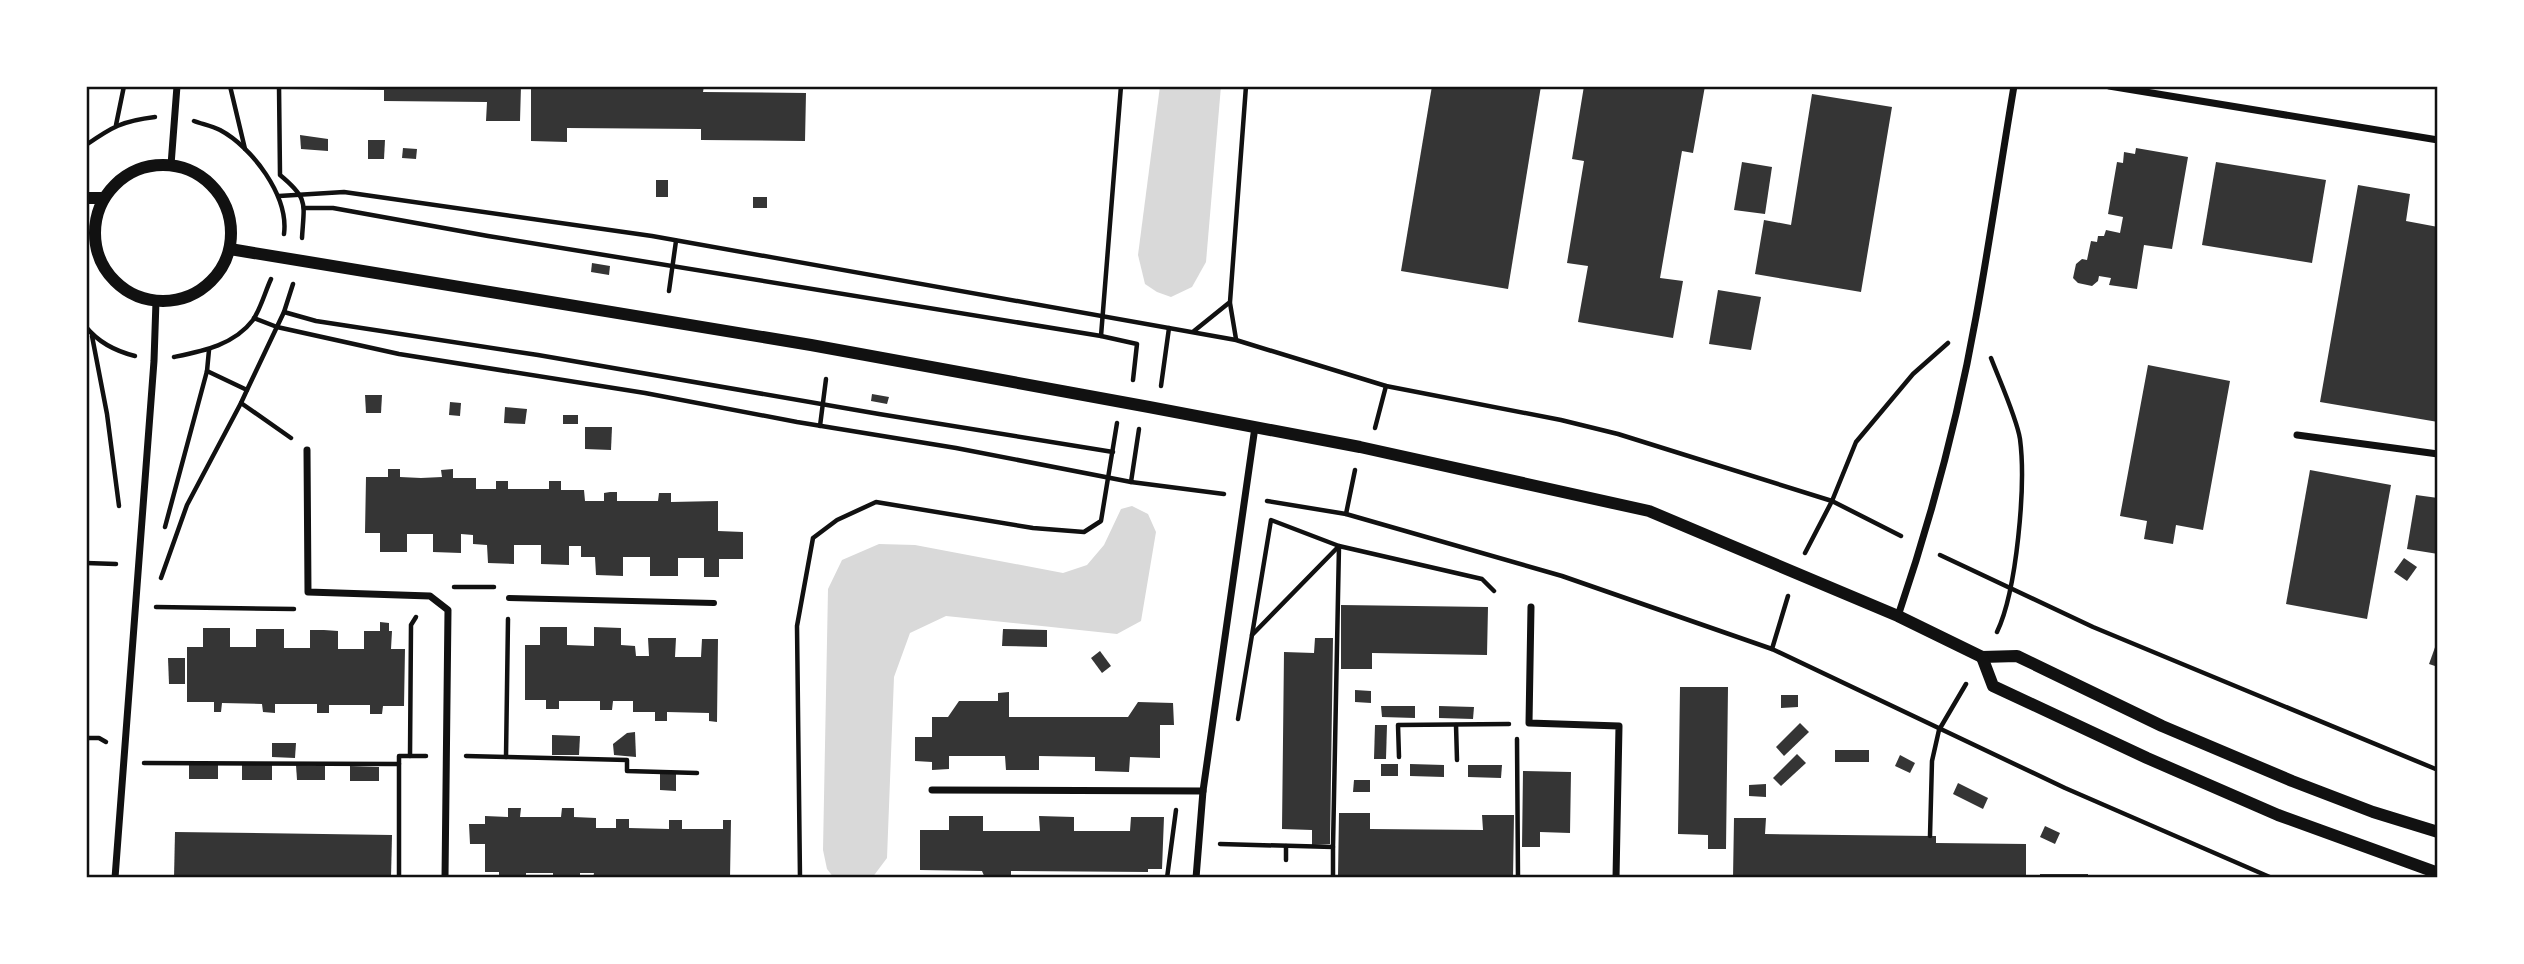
<svg xmlns="http://www.w3.org/2000/svg" width="2524" height="964" font-family="'Fira Sans Condensed',sans-serif">
	<style>
		.water { fill: #d9d9d9 }
		.building { fill: #353535 }
		.lines { fill: none; stroke-linecap: round; stroke-linejoin: round }
		.path { stroke: #111; stroke-width: 4.5 }
		.pedestrian { stroke: #111; stroke-width: 6 }
		.minor { stroke: #111; stroke-width: 7 }
		.tertiary { stroke: #111; stroke-width: 12 }
		.neatline { fill: none; stroke: #111; stroke-width: 2.5 }
	</style>
	<rect width="100%" height="100%" fill="#fff"/>
	<g class="water">
		<polygon points="1160,86 1221,86 1206,262 1192,287 1171,297 1157,292 1145,284 1138,255"/>
		<polygon points="1132,506 1148,514 1156,532 1141,621 1117,634 946,616 910,633 894,677 887,858 872,878 834,878 827,869 823,850 828,589 842,560 879,544 915,545 1063,573 1087,565 1104,545 1121,509"/>
	</g>
	<g class="building">
		<polygon points="282,86 521,86 520,121 486,121 487,102 384,101 384,90 282,89"/>
		<polygon points="531,86 704,86 703,92 806,93 805,141 701,140 701,129 567,128 567,142 531,141"/>
		<polygon points="1432,86 1541,86 1508,289 1401,271"/>
		<polygon points="1584,86 1617,86 1636,89 1636,86 1705,86 1693,153 1682,151 1660,278 1683,281 1673,338 1578,322 1588,266 1567,263 1584,161 1572,159"/>
		<polygon points="1812,94 1892,107 1861,292 1755,274 1764,220 1791,225"/>
		<polygon points="300,135 328,139 328,151 301,149"/>
		<polygon points="368,140 385,140 384,159 368,159"/>
		<polygon points="403,148 417,149 416,159 402,158"/>
		<polygon points="2136,148 2188,157 2172,249 2144,245 2137,289 2109,285 2111,278 2099,276 2098,281 2092,286 2078,283 2073,278 2076,264 2082,259 2087,260 2091,241 2097,242 2098,236 2104,236 2106,230 2120,233 2123,217 2108,214 2117,162 2123,163 2124,152 2135,154"/>
		<polygon points="1742,162 1772,167 1765,214 1734,210"/>
		<polygon points="2216,162 2326,180 2312,263 2202,245"/>
		<rect x="656" y="180" width="12" height="17"/>
		<polygon points="2358,185 2410,194 2406,221 2438,227 2438,422 2320,402"/>
		<rect x="753" y="197" width="14" height="11"/>
		<polygon points="592,263 610,266 609,275 591,272"/>
		<polygon points="1718,290 1761,297 1751,350 1709,344"/>
		<polygon points="2148,365 2230,381 2203,530 2176,525 2173,544 2144,539 2147,521 2120,516"/>
		<polygon points="872,394 889,397 887,404 871,401"/>
		<polygon points="365,395 382,395 381,413 366,413"/>
		<polygon points="450,402 461,403 460,416 449,415"/>
		<polygon points="505,407 527,409 525,424 504,423"/>
		<rect x="563" y="415" width="15" height="9"/>
		<polygon points="585,427 612,427 611,450 585,449"/>
		<polygon points="388,469 400,469 400,477 421,478 442,477 441,470 453,469 453,478 476,478 476,489 496,489 496,481 508,481 508,489 549,489 549,481 561,481 561,490 584,490 585,501 604,501 604,493 610,492 617,492 617,501 658,501 659,493 671,493 671,502 718,501 718,531 743,532 743,559 719,559 719,577 704,577 704,558 678,558 678,576 650,576 650,557 623,557 623,576 596,575 595,557 581,557 581,546 569,546 569,565 541,564 541,545 514,545 514,564 488,563 487,545 473,544 473,535 461,534 461,553 433,552 433,534 407,534 407,552 380,552 380,533 365,533 366,477 388,477"/>
		<polygon points="2310,470 2391,485 2367,619 2286,604"/>
		<polygon points="2416,495 2438,498 2438,554 2407,549"/>
		<polygon points="2404,558 2417,567 2407,581 2394,572"/>
		<polygon points="1341,605 1488,607 1487,655 1372,653 1372,669 1341,669"/>
		<polygon points="380,622 389,623 389,631 392,631 391,649 405,649 404,706 383,706 382,714 370,714 370,705 329,705 329,713 317,713 317,704 275,704 275,713 263,712 262,704 222,703 221,712 214,712 214,702 187,702 187,647 203,647 203,628 230,628 230,647 256,647 256,629 284,629 284,648 310,648 310,630 324,630 338,631 338,649 364,649 364,631 380,631"/>
		<polygon points="540,627 567,627 567,645 594,646 594,627 621,628 621,645 635,646 636,656 649,656 648,638 676,638 675,657 701,657 702,639 718,639 717,722 709,721 709,713 667,712 667,721 655,721 655,712 633,712 633,701 613,701 612,710 600,710 600,701 559,701 559,709 546,709 546,700 525,700 525,645 540,645"/>
		<polygon points="1003,629 1047,630 1047,647 1002,646"/>
		<polygon points="1315,638 1333,638 1330,844 1312,845 1312,830 1282,829 1284,652 1314,653"/>
		<polygon points="2438,639 2438,667 2429,664"/>
		<polygon points="1100,651 1111,666 1102,673 1091,658"/>
		<polygon points="168,658 185,658 185,684 169,684"/>
		<polygon points="1680,687 1728,687 1726,849 1708,849 1708,835 1678,834"/>
		<polygon points="1355,690 1371,691 1371,703 1355,702"/>
		<polygon points="1009,692 1009,717 1128,717 1138,702 1173,703 1174,725 1160,725 1160,758 1130,757 1129,772 1095,771 1095,757 1039,756 1039,770 1006,770 1005,756 949,756 949,769 932,770 932,762 915,761 915,737 932,737 932,717 948,717 959,701 998,701 998,693"/>
		<polygon points="1781,695 1798,695 1798,707 1781,708"/>
		<polygon points="1381,706 1415,706 1415,718 1382,717"/>
		<polygon points="1439,706 1474,707 1473,719 1439,718"/>
		<polygon points="1800,723 1809,732 1784,756 1776,747"/>
		<polygon points="1375,725 1387,725 1386,759 1374,759"/>
		<polygon points="635,732 636,757 614,755 613,744 627,733"/>
		<polygon points="552,735 580,736 579,755 552,755"/>
		<polygon points="272,743 296,743 295,758 272,757"/>
		<rect x="1835" y="750" width="34" height="12"/>
		<polygon points="1797,754 1806,763 1781,786 1773,778"/>
		<polygon points="1900,755 1915,763 1910,773 1895,766"/>
		<polygon points="189,764 218,765 218,779 189,779"/>
		<rect x="1381" y="764" width="17" height="12"/>
		<polygon points="1410,764 1444,765 1444,777 1410,776"/>
		<rect x="242" y="765" width="30" height="15"/>
		<polygon points="296,765 325,766 325,780 297,780"/>
		<polygon points="1468,765 1502,765 1501,778 1468,777"/>
		<polygon points="350,766 379,767 379,781 350,781"/>
		<polygon points="1523,771 1571,772 1570,833 1540,832 1540,847 1522,847"/>
		<polygon points="660,773 676,773 676,791 660,790"/>
		<polygon points="1354,780 1370,780 1370,792 1353,792"/>
		<polygon points="1958,783 1988,798 1983,809 1953,794"/>
		<polygon points="1766,784 1766,797 1749,796 1749,785"/>
		<polygon points="508,808 521,808 520,817 561,817 562,808 574,808 574,817 596,818 596,828 616,828 616,819 629,819 629,828 669,829 669,820 682,820 682,829 723,829 723,820 731,820 730,878 593,878 594,873 580,873 580,878 553,878 553,873 526,873 526,878 499,878 499,872 485,872 485,844 470,844 469,824 485,824 485,816 508,817"/>
		<polygon points="1339,813 1370,813 1370,829 1483,830 1482,815 1514,815 1513,878 1338,876"/>
		<polygon points="949,816 983,816 983,831 1040,831 1039,816 1074,817 1074,831 1130,831 1131,817 1164,817 1162,869 1148,869 1148,872 1011,871 1011,878 985,878 982,871 920,870 920,830 949,830"/>
		<polygon points="1734,818 1766,818 1765,834 1930,836 1936,836 1936,843 2026,844 2026,878 1733,878"/>
		<polygon points="2045,826 2060,833 2055,844 2040,837"/>
		<polygon points="175,832 392,835 391,878 174,878"/>
		<rect x="2040" y="874" width="48" height="4"/>
	</g>
	<g class="lines">
		<g class="path">
			<polyline points="230,86 245,149"/>
			<path d="M 279,86 L 280,175 C 309,199 304,203 302,238"/>
			<path d="M 194,121 C 202,124 212,126 220,130 C 252,147 289,196 284,234"/>
			<polyline points="116,125 124,86"/>
			<path d="M 86,145 C 112,127 122,121 155,117"/>
			<polyline points="279,196 344,192 652,236 1236,340 1386,386 1561,420 1618,434 1832,501 1901,536"/>
			<polyline points="304,208 333,208 488,236 1101,336 1137,344 1133,380"/>
			<polyline points="669,291 676,241"/>
			<polyline points="1230,303 1236,339"/>
			<polyline points="284,312 316,321 538,355 879,414 1113,452"/>
			<polyline points="254,318 277,327 399,354 645,393 797,422 956,448 1131,482 1224,494"/>
			<path d="M 86,327 C 99,343 115,351 135,356"/>
			<polyline points="1194,331 1230,302 1246,86"/>
			<polyline points="92,336 107,414 119,506"/>
			<polyline points="1101,336 1121,86"/>
			<path d="M 174,357 C 203,351 234,345 253,320 C 261,308 265,292 271,279"/>
			<path d="M 1991,358 C 1999,379 2017,419 2020,439 C 2026,485 2017,590 1997,632"/>
			<polyline points="207,371 247,390 284,312 293,284"/>
			<polyline points="1161,386 1169,328"/>
			<polyline points="241,403 247,390"/>
			<polyline points="820,426 826,379"/>
			<polyline points="1375,428 1386,386"/>
			<polyline points="1131,482 1139,429"/>
			<polyline points="1267,501 1346,514 1562,576 1772,649 2065,788 2272,878"/>
			<polyline points="1346,514 1355,470"/>
			<polyline points="165,527 207,371 209,350"/>
			<polyline points="1805,553 1832,501 1856,442 1913,374 1948,343"/>
			<polyline points="1940,555 2093,627 2438,770"/>
			<polyline points="86,563 116,564"/>
			<polyline points="161,578 187,505 241,403 291,438"/>
			<polyline points="454,587 494,587"/>
			<polyline points="156,607 294,609"/>
			<polyline points="1772,649 1788,596"/>
			<polyline points="1238,719 1252,635 1339,546 1482,579 1494,591"/>
			<polyline points="1456,725 1457,760"/>
			<polyline points="86,738 99,738 106,742"/>
			<polyline points="1517,739 1518,878"/>
			<polyline points="410,756 411,625 416,617"/>
			<polyline points="466,756 506,757 508,619"/>
			<polyline points="506,757 627,760 627,771 697,773"/>
			<polyline points="1399,757 1398,725 1509,724"/>
			<polyline points="144,763 399,764"/>
			<polyline points="1930,836 1932,761 1939,730 1966,684"/>
			<polyline points="1220,844 1333,847 1339,546 1271,520 1252,635"/>
			<polyline points="1286,846 1286,860"/>
			<polyline points="1333,847 1333,878"/>
			<polyline points="399,878 399,756 426,756"/>
			<polyline points="800,878 797,626 813,538 837,520 876,502 1033,528 1084,532 1101,521 1117,423"/>
			<polyline points="1167,878 1176,810"/>
		</g>
		<polyline class="pedestrian" points="509,598 714,603"/>
		<g class="minor">
			<polyline points="2109,86 2438,140"/>
			<polyline points="171,165 177,86"/>
			<polyline points="2297,435 2438,454"/>
			<polyline points="307,450 308,592 430,596 448,610 445,878"/>
			<polyline points="1531,607 1529,723 1619,726 1616,878"/>
			<path d="M 1898,616 C 1931,519 1958,418 1976,317 C 1990,240 2001,163 2014,86"/>
			<polyline points="932,790 1203,791"/>
			<polyline points="115,878 154,361 156,301"/>
			<polyline points="1196,878 1203,791 1255,427"/>
		</g>
		<g class="tertiary">
			<circle cx="163" cy="233" r="68"/>
			<polyline points="86,198 104,198"/>
			<polyline points="230,249 811,345 1149,407 1360,447 1649,511 1898,616 1982,657 2017,656 2162,726 2292,781 2373,812 2438,832"/>
			<polyline points="1982,657 1993,686 2147,758 2278,815 2438,873"/>
		</g>
	</g>
	<rect width="2524" height="964" fill="none" stroke="#ffffff" stroke-width="175"/>
	<rect x="88" y="88" width="2348" height="788" class="neatline"/>
</svg>
